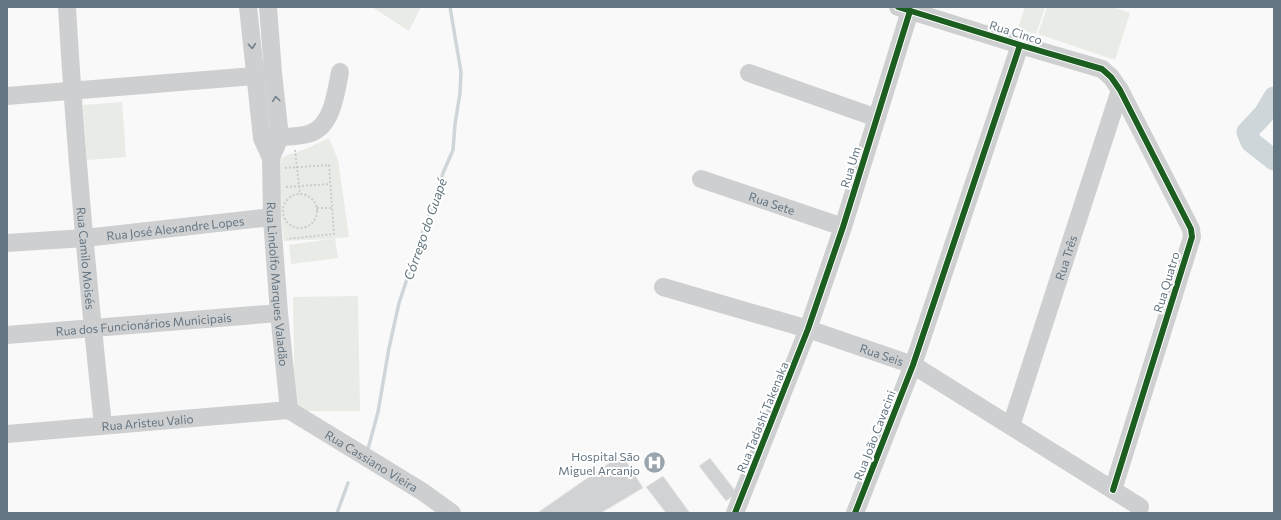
<svg xmlns="http://www.w3.org/2000/svg" width="1281" height="520" font-family="Commissioner,sans-serif">
	<style>
		.green { fill: #e8ebe6 }
		.lines { fill: none; stroke-linecap: round; stroke-linejoin: round }
		.stream { stroke: #ced6d9; stroke-width: 3.5 }
		.river { stroke: #ced6d9; stroke-width: 21 }
		.building { fill: #d0d2d3; stroke: #e8e8e8 }
		.path { stroke: #cbcccd; stroke-width: 2; stroke-dasharray: 2 2; stroke-linecap: butt }
		.minor { stroke: #cecfd0; stroke-width: 18 }
		.cycleway-casing { stroke: #fff; stroke-width: 8 }
		.cycleway { stroke: #1b5e20; stroke-width: 6 }
		.oneway { stroke: #707f8b }
		.labels { text-anchor: middle; dominant-baseline: central; stroke-width: 4; stroke-linejoin: round; paint-order: stroke }
		.street-label { font-size: 12px; fill: #657683; stroke: #fff }
		.poi-label { font-size: 12px; fill: #657683; stroke: #fff; text-anchor: end }
		.water-label { font-size: 13px; font-style: italic; fill: #60757c; stroke: #fff }
	</style>
	<rect width="100%" height="100%" fill="#f9f9f9"/>
	<g class="green">
		<polygon points="372,7 421,7 409,31"/>
		<polygon points="1025,7 1045,7 1036,34 1018,28"/>
		<polygon points="1047,7 1112,7 1130,13 1115,60 1038,34"/>
		<polygon points="122,102 126,157 87,160 83,105"/>
		<path d="M 329,138 L 338,160 L 349,237 L 335,238 L 338,258 L 291,264 L 289,245 L 331,239 L 284,241 L 276,172 C 277,154 289,155 303,150 C 312,146 321,142 329,138 Z"/>
		<polygon points="358,296 360,411 295,411 293,297"/>
	</g>
	<g class="lines">
		<g class="stream">
			<polyline points="368,449 378,412 389,348 399,303 424,228 436,199 443,173 453,150 455,124 460,93 461,72 450,7"/>
			<polyline points="337,513 348,483"/>
		</g>
		<polyline class="river" points="1274,97 1264,114 1247,132 1251,142 1274,160"/>
	</g>
	<g class="building">
		<polygon points="622,454 643,488 601,513 537,513"/>
		<polygon points="710,458 737,493 726,501 699,466"/>
		<polygon points="663,476 690,513 666,513 646,487"/>
	</g>
	<g class="lines">
		<g class="path">
			<polyline points="295,150 300,194"/>
			<polyline points="285,168 329,165 334,234 287,239"/>
			<polyline points="286,187 330,184"/>
			<circle cx="300" cy="211" r="17"/>
			<polyline points="317,208 332,208"/>
		</g>
		<g class="minor">
			<path id="s1" d="M 67,7 C 75,146 88,286 103,425"/>
			<path id="s2" d="M 248,7 L 262,138 L 271,158 L 272,219 L 279,313 L 289,410"/>
			<polyline points="268,7 273,73 280,137 271,158"/>
			<polyline points="898,7 1020,45 1102,69 1111,77 1120,90 1191,229 1192,237 1113,490"/>
			<polyline points="749,73 877,118"/>
			<polyline points="7,96 254,76 273,73"/>
			<path d="M 268,138 C 280,137 301,137 311,133 C 333,125 336,91 340,72"/>
			<path id="s3" d="M 701,179 L 843,227"/>
			<path id="s4" d="M 7,243 L 85,238 L 272,217"/>
			<path id="s5" d="M 663,287 L 808,329 L 913,365 L 1140,507"/>
			<path id="s6" d="M 7,335 L 279,313"/>
			<path id="s7" d="M 289,410 L 423,492 L 452,513"/>
			<path id="s8" d="M 1011,426 L 1120,90"/>
			<path id="s9" d="M 7,434 L 289,410"/>
			<polyline points="735,513 808,329 843,227 910,11"/>
			<polyline points="855,513 913,365 1020,45"/>
		</g>
		<defs>
			<g id="cycleway">
				<polyline points="898,7 1020,45 1102,69 1111,77 1120,90 1191,229 1192,237 1113,490"/>
				<polyline points="735,513 808,329 843,227 910,11"/>
				<polyline points="855,513 913,365 1020,45"/>
			</g>
		</defs>
		<use href="#cycleway" class="cycleway-casing"/>
		<use href="#cycleway" class="cycleway"/>
	</g>
	<defs><path id="oneway-chevron" d="M-2-3.5L2.5 0L-2 3.5" fill="none" stroke-width="1.6" stroke-linecap="round" stroke-linejoin="round"/></defs>
	<g class="oneway">
		<use href="#oneway-chevron" transform="translate(252 46) rotate(85)"/>
		<use href="#oneway-chevron" transform="translate(276 99) rotate(-97)"/>
	</g>
	<defs>
		<symbol id="hospital-disc" viewBox="-11 -11 22 22"><circle r="9.5" fill="#99a4ac" stroke="#fff"/><path d="M-5-5h3v3.5h4V-5h3V5h-3V1.5h-4V5h-3Z" fill="#fff"/></symbol>
	</defs>
	<g fill-rule="evenodd">
		<use href="#hospital-disc" x="642" y="450" width="25" height="25"/>
	</g>
	<g class="labels">
		<g class="street-label">
			<text transform="translate(1016 32) rotate(17)">Rua Cinco</text>
			<text transform="translate(850 167) rotate(-73)">Rua Um</text>
			<text stroke="none"><textPath href="#s3" startOffset="75">Rua Sete</textPath></text>
			<text stroke="none"><textPath href="#s4" startOffset="169">Rua José Alexandre Lopes</textPath></text>
			<text stroke="none"><textPath href="#s1" startOffset="252">Rua Camilo Moisés</textPath></text>
			<text stroke="none"><textPath href="#s8" startOffset="177">Rua Três</textPath></text>
			<text transform="translate(1166 282) rotate(-73)">Rua Quatro</text>
			<text stroke="none"><textPath href="#s2" startOffset="280">Rua Lindolfo Marques Valadão</textPath></text>
			<text stroke="none"><textPath href="#s6" startOffset="137">Rua dos Funcionários Municipais</textPath></text>
			<text stroke="none"><textPath href="#s5" startOffset="229">Rua Seis</textPath></text>
			<text transform="translate(762 417) rotate(-68)">Rua Tadashi Takenaka</text>
			<text stroke="none"><textPath href="#s9" startOffset="141">Rua Aristeu Valio</textPath></text>
			<text transform="translate(874 435) rotate(-69)">Rua João Cavacini</text>
			<text stroke="none"><textPath href="#s7" startOffset="97">Rua Cassiano Vieira</textPath></text>
		</g>
		<g class="poi-label">
			<text x="640" y="456">Hospital São<tspan x="640" dy="14">Miguel Arcanjo</tspan></text>
		</g>
		<g class="water-label">
			<text transform="translate(425 229) rotate(-71)">Córrego do Guapé</text>
		</g>
	</g>
	<rect width="1281" height="520" fill="none" stroke="#657683" stroke-width="16"/>
</svg>
